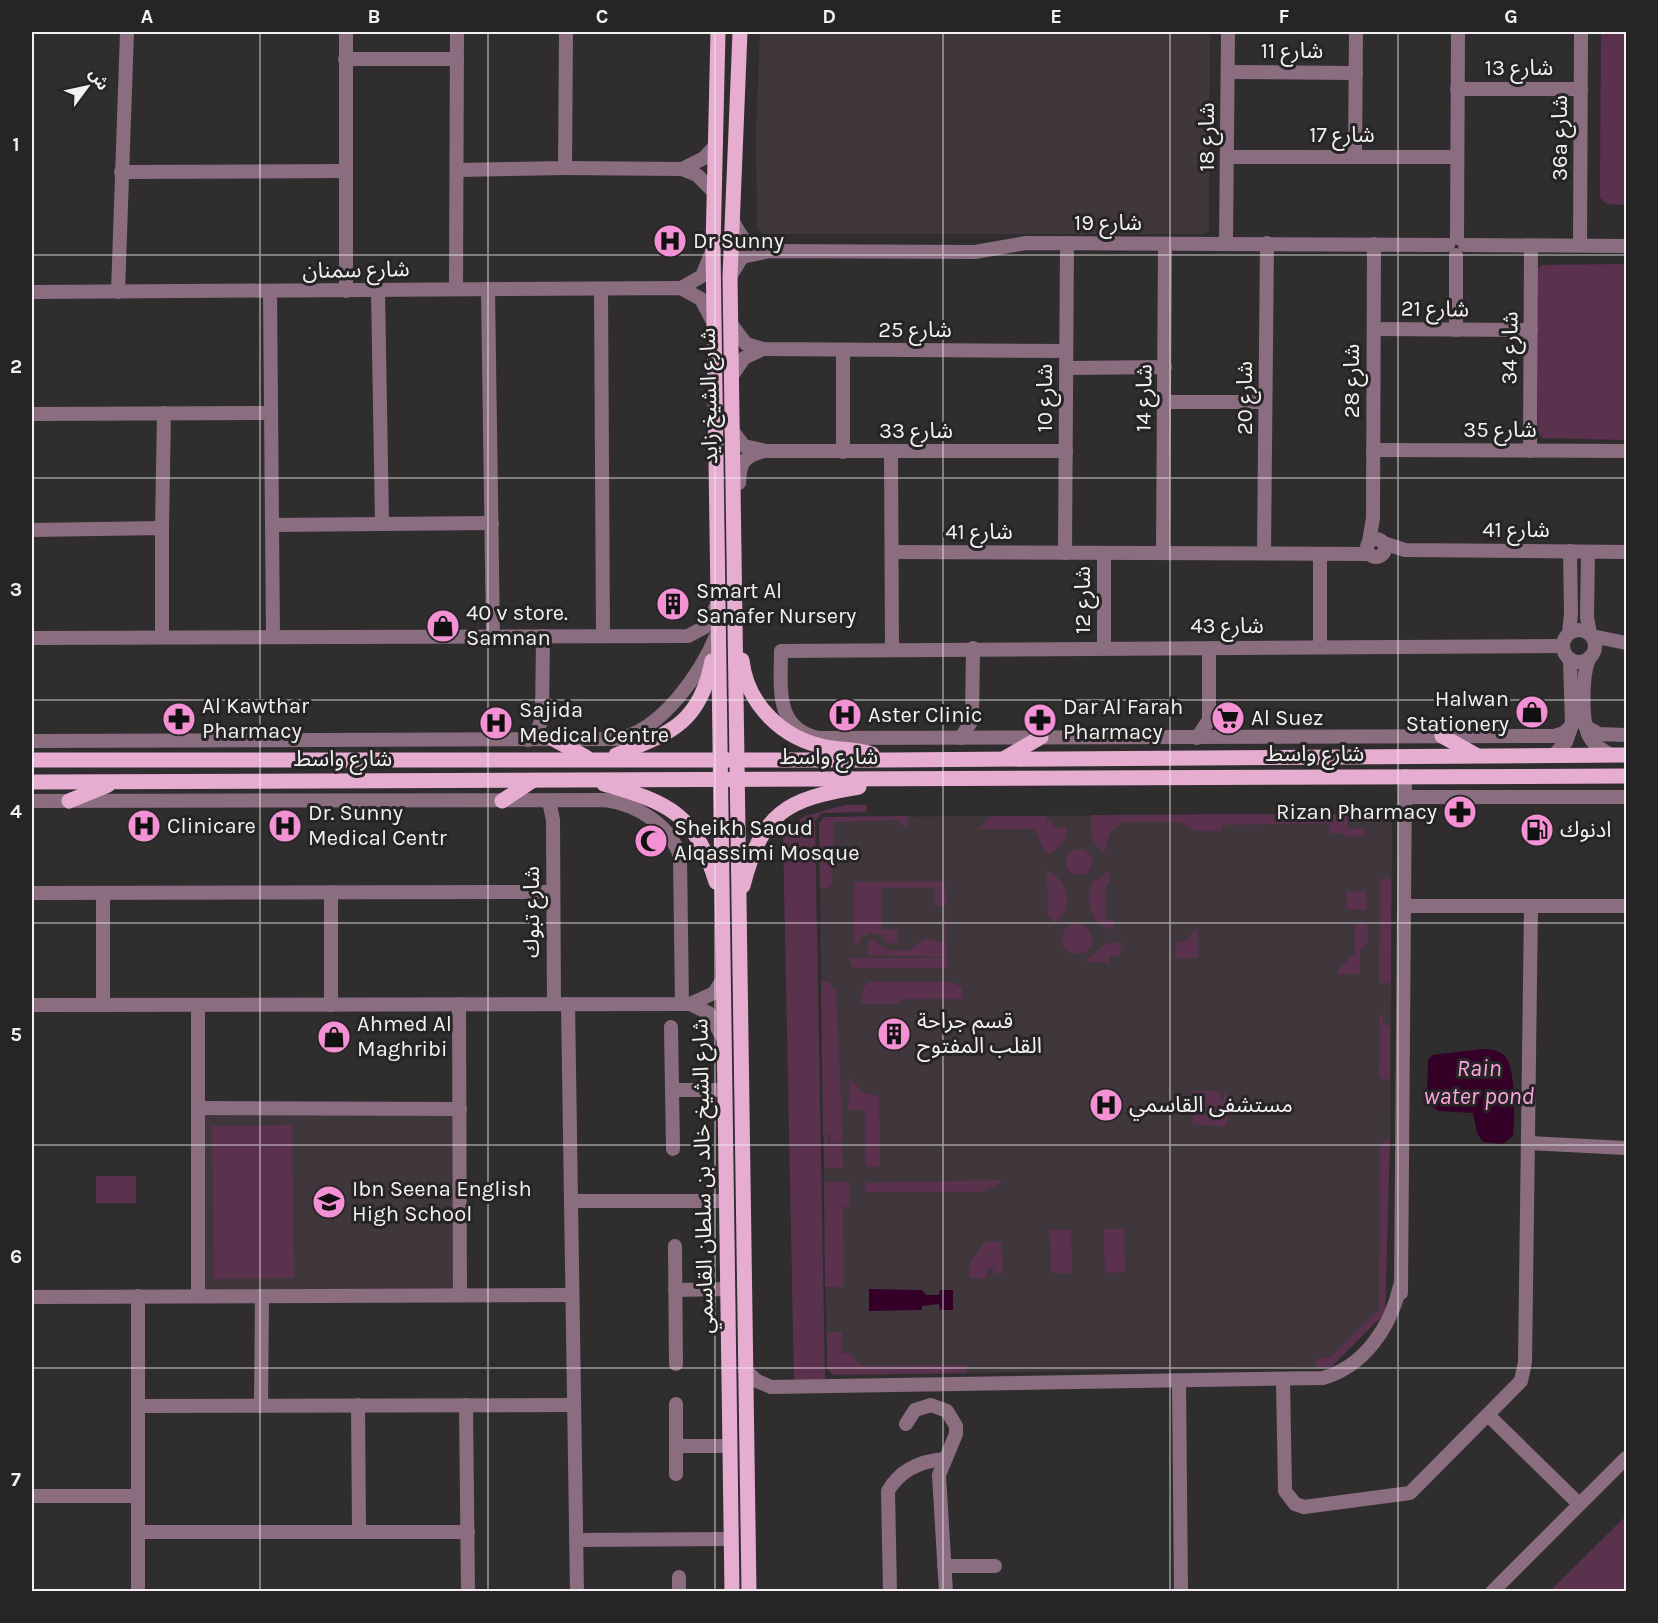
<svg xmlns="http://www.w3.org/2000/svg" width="1658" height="1623" font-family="Karla,'Noto Sans Arabic',sans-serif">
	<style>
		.built { fill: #40373c }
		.green { fill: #5b324e }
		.water { fill: #340027 }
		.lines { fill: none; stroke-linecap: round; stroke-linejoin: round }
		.minor { stroke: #8a6e80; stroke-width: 14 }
		.major { stroke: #e6add1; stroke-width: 15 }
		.grid { fill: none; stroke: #f3f1f2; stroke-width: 1.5; stroke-opacity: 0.55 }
		.labels { text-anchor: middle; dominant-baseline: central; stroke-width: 6; stroke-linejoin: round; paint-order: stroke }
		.street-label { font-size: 22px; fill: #f3f1f2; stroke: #262425 }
		.poi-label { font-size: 22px; fill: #f3f1f2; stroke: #262425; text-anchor: start }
		.water-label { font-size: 24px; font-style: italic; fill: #fba4dd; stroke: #262425 }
		.neatline { fill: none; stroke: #f3f1f2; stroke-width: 2 }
		.grid-label { font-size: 20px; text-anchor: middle; font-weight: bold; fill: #f3f1f2 }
	</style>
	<rect width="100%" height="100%" fill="#302d2f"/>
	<g class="built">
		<polygon points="760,32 1210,32 1209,230 1205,234 763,234 757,227 756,133"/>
		<polygon points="1347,814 1362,816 1362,819 1379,818 1386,814 1392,821 1390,1139 1385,1313 1331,1367 833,1375 827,1367 819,823 824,817"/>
		<polygon points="198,1108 460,1109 460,1295 198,1296"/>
	</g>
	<g class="green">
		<polygon points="1601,32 1626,32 1626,205 1607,204 1600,198"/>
		<polygon points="1626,264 1626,440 1542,438 1538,432 1537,269 1542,265"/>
		<polygon points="845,805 867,805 866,812 822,813 815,821 825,1380 794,1380 783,832 805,816"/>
		<path d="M 1347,814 L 1347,829 L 1365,829 L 1365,836 L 1344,837 L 1344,833 L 1330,833 L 1330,823 L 1221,825 L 1221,831 L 1197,831 L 1179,822 L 1125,822 C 1111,827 1106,839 1105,853 C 1088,841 1091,833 1091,815 Z"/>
		<polygon points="908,816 907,828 897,820 834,822 832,884 828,888 820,888 819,823 824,817"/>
		<path d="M 991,816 L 1047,816 L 1046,821 L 1053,822 L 1053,828 L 1067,827 C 1067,841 1059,848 1047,855 L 1034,829 L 978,829 Z"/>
		<circle cx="1079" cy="862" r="13"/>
		<path d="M 1047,871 C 1070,881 1074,907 1055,923 L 1048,914 Z"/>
		<path d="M 1109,871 L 1109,882 L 1106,884 L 1106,919 L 1114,921 L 1113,930 C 1091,925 1085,903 1092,883 Z"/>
		<polygon points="1380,879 1391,879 1391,983 1379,983"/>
		<polygon points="944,881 947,903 945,906 935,906 935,888 882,888 882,929 897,930 897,942 888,944 881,935 870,932 861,938 858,945 854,945 854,882"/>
		<polygon points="1346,891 1366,892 1367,910 1347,909"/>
		<polygon points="945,912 947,957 868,955 867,945 873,939 888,950 908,951 925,939 943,942"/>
		<polygon points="1355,923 1365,924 1368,928 1368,942 1360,951 1360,974 1338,974 1338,970 1355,953"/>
		<circle cx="1077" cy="939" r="15"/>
		<polygon points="1198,928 1198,958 1175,958 1176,944 1189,939 1193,931"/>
		<polygon points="1122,942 1119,956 1110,956 1109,964 1103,961 1088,963 1086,960 1106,944"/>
		<polygon points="849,958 947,958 947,968 860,968 852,967"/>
		<polygon points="821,981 829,982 836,992 843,1142 830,1142 830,1135 823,1135"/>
		<polygon points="870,982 952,982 962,988 963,999 900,999 898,1004 861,1004 863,988"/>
		<polygon points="1380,1015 1383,1015 1383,1025 1390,1025 1390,1080 1379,1078"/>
		<polygon points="850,1078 862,1092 879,1096 880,1167 869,1167 865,1163 866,1110 848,1110"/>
		<polygon points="1193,1091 1220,1091 1220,1099 1224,1099 1224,1094 1227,1094 1227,1126 1193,1125"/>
		<polygon points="292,1125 294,1278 214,1279 212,1126"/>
		<polygon points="824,1136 827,1136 828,1143 842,1143 843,1168 824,1168"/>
		<polygon points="1390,1139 1385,1313 1331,1367 1315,1368 1316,1359 1331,1357 1379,1309 1380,1148 1385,1140"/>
		<rect x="96" y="1176" width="40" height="27"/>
		<polygon points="1005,1180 983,1192 866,1192 866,1183"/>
		<polygon points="824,1182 850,1182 850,1206 843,1207 844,1287 825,1287"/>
		<polygon points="1071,1229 1072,1273 1051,1273 1050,1230"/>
		<polygon points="1104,1229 1124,1229 1125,1272 1105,1273"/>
		<polygon points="984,1242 1002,1242 1003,1273 994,1273 993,1268 987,1268 987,1278 969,1278 970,1264"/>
		<polygon points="827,1332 842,1332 841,1353 852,1354 855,1361 864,1366 966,1365 966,1373 833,1375 827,1368"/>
		<polygon points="1626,1516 1626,1591 1550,1591"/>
	</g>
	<g class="water">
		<path d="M 1483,1049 C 1491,1049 1499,1050 1505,1056 C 1516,1068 1515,1120 1513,1136 L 1503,1144 L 1483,1142 L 1477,1133 L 1473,1113 L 1439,1111 L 1427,1103 L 1428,1060 L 1432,1055 Z"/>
		<polygon points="869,1289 922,1290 926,1295 939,1295 940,1290 953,1290 953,1310 940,1310 939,1304 922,1306 922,1310 869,1311"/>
	</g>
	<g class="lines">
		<g class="minor">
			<polyline points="346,32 346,291"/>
			<polyline points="345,59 457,59"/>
			<polyline points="1228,72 1356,73"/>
			<polyline points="1457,89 1581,89"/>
			<polyline points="1355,156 1356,32"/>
			<polyline points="1228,157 1457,157"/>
			<polyline points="565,168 682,169 697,175 714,192"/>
			<polyline points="682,169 704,158 715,146"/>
			<polyline points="457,170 565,168 566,32"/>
			<polyline points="121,172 344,171"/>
			<path d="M 732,219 C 740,236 746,246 765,250"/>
			<polyline points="1457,238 1458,32"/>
			<polyline points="1226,243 1228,32"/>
			<polyline points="1465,245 1626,246"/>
			<polyline points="1580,245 1581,32"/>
			<polyline points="1456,255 1456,330"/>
			<polyline points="731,275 742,257 770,251 975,252 1026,243 1448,245"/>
			<polyline points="681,288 702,276 711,254"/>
			<polyline points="456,289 457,32"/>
			<polyline points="488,289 493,636"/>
			<polyline points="601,289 603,636"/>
			<polyline points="378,290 382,523"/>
			<polyline points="270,291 273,637"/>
			<polyline points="32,292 681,288 701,299 713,322"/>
			<polyline points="118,292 127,32"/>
			<polyline points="731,324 746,344 763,349 1066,351"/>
			<polyline points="1374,329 1531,330"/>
			<polyline points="843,351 843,452"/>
			<polyline points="1066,368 1165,367"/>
			<polyline points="731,377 744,358 763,349"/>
			<polyline points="1165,402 1265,402"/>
			<polyline points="32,414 270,413"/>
			<polyline points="731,429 744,446 766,451 1066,451"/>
			<polyline points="1373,450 1626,451"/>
			<polyline points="1530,451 1531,246"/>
			<polyline points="891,452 892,649"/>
			<path d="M 739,483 C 740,465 742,457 761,452"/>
			<polyline points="272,525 492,523"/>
			<polyline points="162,528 164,413"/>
			<polyline points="32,530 162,528 162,637"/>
			<circle cx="1376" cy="548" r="9"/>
			<polyline points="1369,542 1373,518 1374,244"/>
			<polyline points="1383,543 1405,550 1626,552"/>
			<polyline points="892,552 1369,554"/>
			<polyline points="1163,552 1165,244"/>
			<polyline points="1588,552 1587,617 1590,634"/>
			<polyline points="1065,553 1067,243"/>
			<polyline points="1104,553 1104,647"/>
			<polyline points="1264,553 1267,243"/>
			<polyline points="1320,554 1320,647"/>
			<circle cx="1579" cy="646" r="16"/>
			<polyline points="1569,633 1571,614 1570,551"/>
			<polyline points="1592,636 1626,643"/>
			<polyline points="32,638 688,636 705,627 718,603"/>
			<path d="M 1563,646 L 781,651 C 781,687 774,729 819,738 L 1554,736 L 1564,733 L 1572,725"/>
			<path d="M 1590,657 C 1582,672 1581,720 1589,736 C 1593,745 1602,749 1610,755"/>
			<polyline points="1585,726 1599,734 1626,735"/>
			<polyline points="961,738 972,720 973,648"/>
			<polyline points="1197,738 1209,720 1209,648"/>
			<polyline points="528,740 537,731 542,719 543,636"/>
			<path d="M 32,741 L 616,739 C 661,732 701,673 717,634"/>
			<polyline points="1553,756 1566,742 1572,725 1570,659"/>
			<polyline points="1405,797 1626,797"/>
			<path d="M 32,801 L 605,800 C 636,804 671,825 680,857 L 682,1004"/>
			<polyline points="549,801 553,820 554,1004"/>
			<polyline points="331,892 331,1005"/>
			<polyline points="32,893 553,892"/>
			<polyline points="103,893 103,1005"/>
			<polyline points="1404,906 1626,906"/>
			<polyline points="459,1004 460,1295"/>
			<polyline points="568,1004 577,1592"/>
			<polyline points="690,1004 709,1013 723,1038"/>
			<polyline points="32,1005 690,1004 714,993 723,979"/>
			<polyline points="198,1005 198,1296"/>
			<polyline points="671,1027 673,1149"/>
			<polyline points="673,1090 724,1090"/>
			<polyline points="198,1108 460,1109"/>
			<polyline points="1528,1143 1626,1148"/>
			<polyline points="571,1201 726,1201"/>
			<polyline points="675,1246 676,1364"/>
			<polyline points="675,1290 728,1289"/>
			<polyline points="1401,1293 1405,776"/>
			<polyline points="138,1296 138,1592"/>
			<polyline points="32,1297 572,1295"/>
			<path d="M 745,1370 L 757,1381 L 771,1387 L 1323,1378 C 1365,1366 1391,1326 1400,1286"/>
			<polyline points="1283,1380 1285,1491 1295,1504 1304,1507 1410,1493 1521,1381 1525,1362 1531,906"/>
			<polyline points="1179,1381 1181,1592"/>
			<polyline points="358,1405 359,1531"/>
			<polyline points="466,1405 468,1592"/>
			<polyline points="138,1406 574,1405"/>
			<polyline points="261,1406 262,1296"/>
			<polyline points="1488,1415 1579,1504"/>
			<polyline points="906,1424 915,1410 931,1405 947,1411 956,1426 956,1434 939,1475 946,1592"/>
			<polyline points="676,1446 730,1446"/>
			<polyline points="676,1474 676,1404"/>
			<polyline points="32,1496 138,1496"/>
			<polyline points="138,1532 468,1532"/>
			<polyline points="576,1540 731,1539"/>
			<polyline points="944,1566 995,1566"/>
			<polyline points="679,1577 679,1592"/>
			<path d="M 890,1592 L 888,1491 C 900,1470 921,1461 944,1459"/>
			<polyline points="1492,1592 1626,1458"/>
		</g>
		<g class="major">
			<polyline points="718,32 713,247 732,1592"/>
			<polyline points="740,32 730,277 749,1592"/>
			<path d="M 742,660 C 747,705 783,739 826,747 C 842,750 857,749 872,754"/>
			<polyline points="1442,736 1476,755"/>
			<polyline points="553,739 586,757"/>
			<path d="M 616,755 C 670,733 700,724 712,661"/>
			<polyline points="1005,758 1041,737"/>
			<polyline points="32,760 889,760 1626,755"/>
			<polyline points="32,782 1626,776"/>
			<path d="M 604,784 C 670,803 695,814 716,882"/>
			<polyline points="69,801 108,785"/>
			<polyline points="502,801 532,781"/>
			<path d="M 743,886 C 762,812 786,799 859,787"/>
		</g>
	</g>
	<path class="grid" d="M 260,32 L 260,1592M 488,32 L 488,1592M 715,32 L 715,1592M 943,32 L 943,1592M 1170,32 L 1170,1592M 1398,32 L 1398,1592M 32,255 L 1626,255M 32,478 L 1626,478M 32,700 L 1626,700M 32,923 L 1626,923M 32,1145 L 1626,1145M 32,1368 L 1626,1368"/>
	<defs>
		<symbol id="hospital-disc" viewBox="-11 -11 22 22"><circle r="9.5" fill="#f491d4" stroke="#262425"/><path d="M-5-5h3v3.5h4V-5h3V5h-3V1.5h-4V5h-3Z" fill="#111"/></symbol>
		<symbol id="building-disc" viewBox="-11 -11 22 22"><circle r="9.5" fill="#f491d4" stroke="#262425"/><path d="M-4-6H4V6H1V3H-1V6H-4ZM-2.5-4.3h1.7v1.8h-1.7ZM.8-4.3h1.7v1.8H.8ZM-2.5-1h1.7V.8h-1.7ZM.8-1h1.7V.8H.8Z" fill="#111"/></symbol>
		<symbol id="shop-disc" viewBox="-11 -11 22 22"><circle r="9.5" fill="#f491d4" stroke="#262425"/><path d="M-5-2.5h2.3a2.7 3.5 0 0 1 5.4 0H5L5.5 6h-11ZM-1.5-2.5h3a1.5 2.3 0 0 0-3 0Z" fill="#111"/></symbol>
		<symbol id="supermarket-disc" viewBox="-11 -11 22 22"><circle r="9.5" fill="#f491d4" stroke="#262425"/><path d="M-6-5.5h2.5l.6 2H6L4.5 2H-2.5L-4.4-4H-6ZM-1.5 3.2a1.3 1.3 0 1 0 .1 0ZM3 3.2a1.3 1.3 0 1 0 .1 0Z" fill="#111"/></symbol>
		<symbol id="pharmacy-disc" viewBox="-11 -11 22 22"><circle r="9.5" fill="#f491d4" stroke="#262425"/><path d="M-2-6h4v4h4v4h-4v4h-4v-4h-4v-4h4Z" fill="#111"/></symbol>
		<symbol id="fuel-disc" viewBox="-11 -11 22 22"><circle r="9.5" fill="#f491d4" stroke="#262425"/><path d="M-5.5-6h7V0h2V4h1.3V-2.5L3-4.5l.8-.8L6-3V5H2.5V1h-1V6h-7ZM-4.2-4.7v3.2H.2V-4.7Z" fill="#111"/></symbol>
		<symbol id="mosque-disc" viewBox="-11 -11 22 22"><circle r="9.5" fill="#f491d4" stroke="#262425"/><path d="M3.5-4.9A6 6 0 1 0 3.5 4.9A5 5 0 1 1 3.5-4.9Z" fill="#111"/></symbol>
		<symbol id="school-disc" viewBox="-11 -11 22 22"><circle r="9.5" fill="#f491d4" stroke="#262425"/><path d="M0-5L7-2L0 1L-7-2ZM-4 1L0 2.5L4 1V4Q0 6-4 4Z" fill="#111"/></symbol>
	</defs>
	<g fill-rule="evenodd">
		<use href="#hospital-disc" x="651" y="222" width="38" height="38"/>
		<use href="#building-disc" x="654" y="585" width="38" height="38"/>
		<use href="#shop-disc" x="424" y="607" width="38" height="38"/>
		<use href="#shop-disc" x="1513" y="693" width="38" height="38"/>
		<use href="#hospital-disc" x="826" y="696" width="38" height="38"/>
		<use href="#supermarket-disc" x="1209" y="699" width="38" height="38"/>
		<use href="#pharmacy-disc" x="160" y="700" width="38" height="38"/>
		<use href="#pharmacy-disc" x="1021" y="701" width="38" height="38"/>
		<use href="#hospital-disc" x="477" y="704" width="38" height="38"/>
		<use href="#pharmacy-disc" x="1441" y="793" width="38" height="38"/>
		<use href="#hospital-disc" x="125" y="807" width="38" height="38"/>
		<use href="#hospital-disc" x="266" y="807" width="38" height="38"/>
		<use href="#fuel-disc" x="1518" y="811" width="38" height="38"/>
		<use href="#mosque-disc" x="632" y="822" width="38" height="38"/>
		<use href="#building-disc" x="875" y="1015" width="38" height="38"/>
		<use href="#shop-disc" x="315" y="1018" width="38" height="38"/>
		<use href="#hospital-disc" x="1087" y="1086" width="38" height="38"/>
		<use href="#school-disc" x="310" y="1183" width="38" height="38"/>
	</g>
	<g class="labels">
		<g class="street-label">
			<text x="1292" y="51">شارع 11</text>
			<text x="1519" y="68">شارع 13</text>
			<text x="1342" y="135">شارع 17</text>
			<text transform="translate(1207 137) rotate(-90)">شارع 18</text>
			<text transform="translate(1560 138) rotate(-90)">36a شارع</text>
			<text x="1108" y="223">شارع 19</text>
			<text transform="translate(356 270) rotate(-1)">شارع سمنان</text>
			<text transform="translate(1435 309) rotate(1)">شارع 21</text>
			<text x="915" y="330">شارع 25</text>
			<text transform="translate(1510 348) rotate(-89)">شارع 34</text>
			<text transform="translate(1352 381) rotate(-90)">شارع 28</text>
			<text transform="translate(709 396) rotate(-91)">شارع الشيخ زايد</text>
			<text transform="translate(1045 398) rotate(-90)">شارع 10</text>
			<text transform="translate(1144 398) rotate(-89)">شارع 14</text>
			<text transform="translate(1245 398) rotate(-90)">شارع 20</text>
			<text x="1500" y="430">شارع 35</text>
			<text x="916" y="431">شارع 33</text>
			<text x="1516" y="530">شارع 41</text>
			<text x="979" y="532">شارع 41</text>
			<text transform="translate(1083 600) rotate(-90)">شارع 12</text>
			<text x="1227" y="626">شارع 43</text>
			<text x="1315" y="754">شارع واسط</text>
			<text x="829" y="757">شارع واسط</text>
			<text x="343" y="759">شارع واسط</text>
			<text transform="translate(532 912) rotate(-90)">شارع تبوك</text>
			<text transform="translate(703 1176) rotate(-91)">شارع الشيخ خالد بن سلطان القاسمي</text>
		</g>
		<g class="poi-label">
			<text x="693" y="241">Dr Sunny</text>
			<text x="696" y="591">Smart Al<tspan x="696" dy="25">Sanafer Nursery</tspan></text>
			<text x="466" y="613">40 v store.<tspan x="466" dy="25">Samnan</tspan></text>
			<text x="1509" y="699" text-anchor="end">Halwan<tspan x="1509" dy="25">Stationery</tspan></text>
			<text x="202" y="706">Al Kawthar<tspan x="202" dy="25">Pharmacy</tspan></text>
			<text x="1063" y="707">Dar Al Farah<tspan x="1063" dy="25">Pharmacy</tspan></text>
			<text x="519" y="710">Sajida<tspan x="519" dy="25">Medical Centre</tspan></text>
			<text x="868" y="715">Aster Clinic</text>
			<text x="1251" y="718">Al Suez</text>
			<text x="1437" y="812" text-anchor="end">Rizan Pharmacy</text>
			<text x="308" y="813">Dr. Sunny<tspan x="308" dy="25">Medical Centr</tspan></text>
			<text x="167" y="826">Clinicare</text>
			<text x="674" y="828">Sheikh Saoud<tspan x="674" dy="25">Alqassimi Mosque</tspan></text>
			<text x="1560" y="830">ادنوك</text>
			<text x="917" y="1021">قسم جراحة<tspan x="917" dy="25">القلب المفتوح</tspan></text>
			<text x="357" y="1024">Ahmed Al<tspan x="357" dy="25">Maghribi</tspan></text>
			<text x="1129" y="1105">مستشفى القاسمي</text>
			<text x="352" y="1189">Ibn Seena English<tspan x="352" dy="25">High School</tspan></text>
		</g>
		<g class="water-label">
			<text x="1479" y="1068">Rain<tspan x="1479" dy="28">water pond</tspan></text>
		</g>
	</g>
	<rect width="1658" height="1623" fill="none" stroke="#262425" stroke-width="66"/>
	<g transform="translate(87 87) rotate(57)" stroke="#262425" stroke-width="4.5" paint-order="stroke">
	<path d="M0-4.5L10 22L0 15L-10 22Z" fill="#f3f1f2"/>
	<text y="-9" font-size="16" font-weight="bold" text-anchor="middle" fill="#f3f1f2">ش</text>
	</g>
	<rect x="33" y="33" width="1592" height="1557" class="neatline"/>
	<g class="grid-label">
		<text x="147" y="23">A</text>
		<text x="374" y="23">B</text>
		<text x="602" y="23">C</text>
		<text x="829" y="23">D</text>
		<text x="1056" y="23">E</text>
		<text x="1284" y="23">F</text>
		<text x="1511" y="23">G</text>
		<text x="16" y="151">1</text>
		<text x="16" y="373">2</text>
		<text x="16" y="596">3</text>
		<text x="16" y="818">4</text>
		<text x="16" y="1041">5</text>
		<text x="16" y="1263">6</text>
		<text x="16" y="1486">7</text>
	</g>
</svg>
